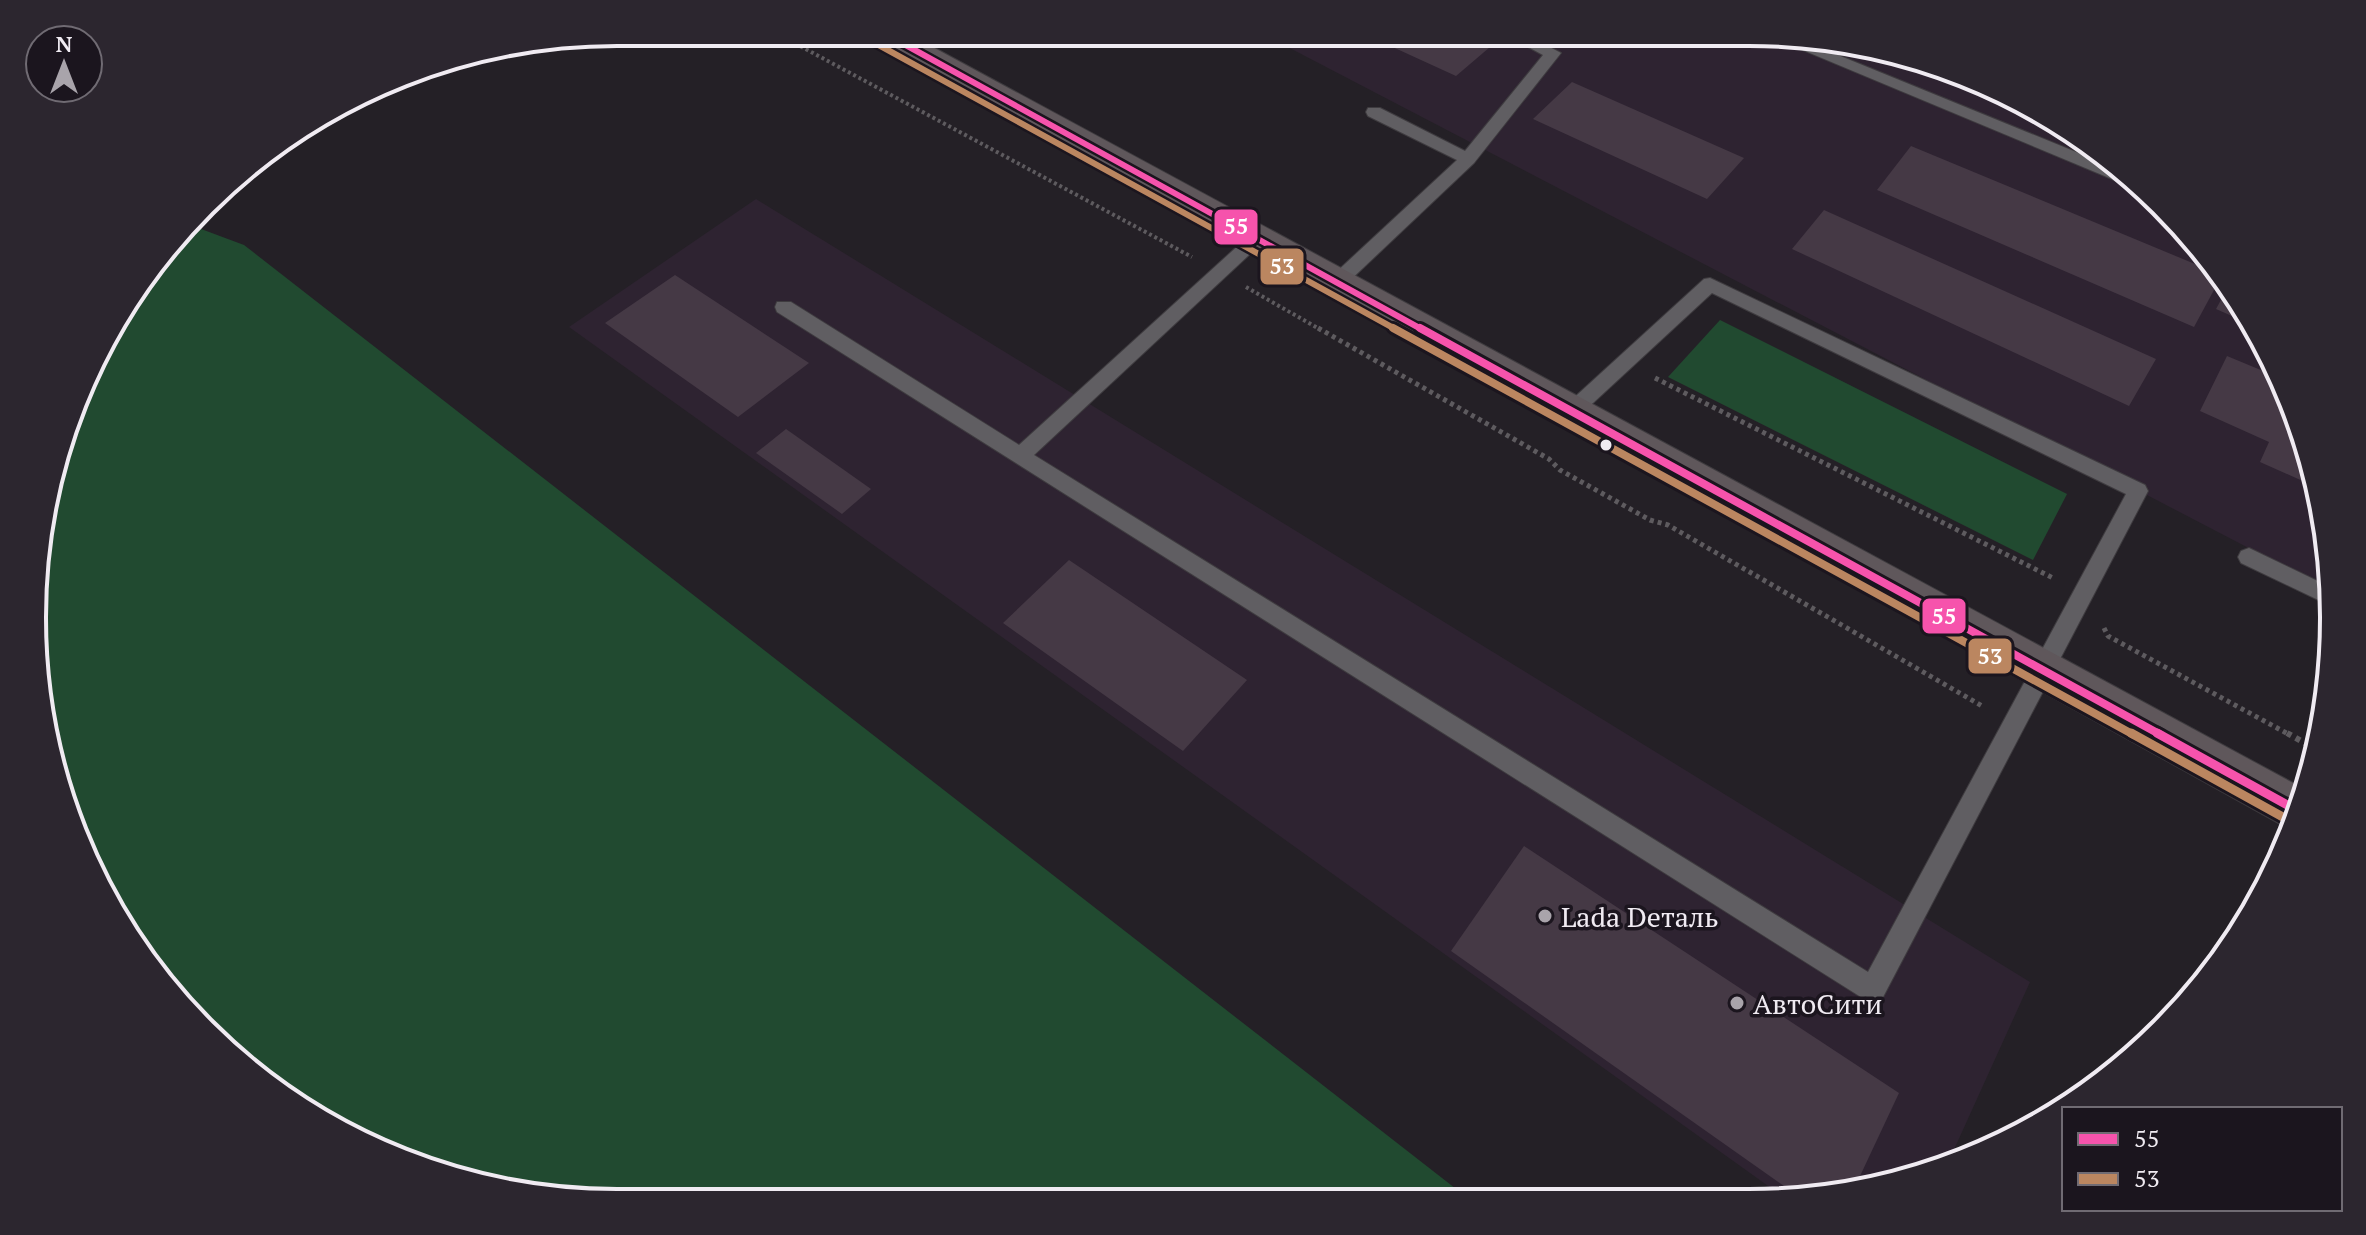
<svg xmlns="http://www.w3.org/2000/svg" width="2366" height="1235" font-family="'PT Serif',serif">
	<style>
		.built { fill: #2e2331 }
		.green { fill: #214a30 }
		.building { fill: #453945 }
		.lines { fill: none; stroke-linecap: round; stroke-linejoin: round }
		.lane-casing { stroke: #3e3b3f; stroke-width: 2 }
		.secondary-casing { stroke: #3e3b3f; stroke-width: 2 }
		.path-far2 { stroke: #5e5b5f; stroke-width: 4; stroke-dasharray: 3 3; stroke-linecap: butt }
		.path-far1 { stroke: #5e5b5f; stroke-width: 5; stroke-dasharray: 4 4; stroke-linecap: butt }
		.path { stroke: #5e5b5f; stroke-width: 6; stroke-dasharray: 5 5; stroke-linecap: butt }
		.lane { fill: #605e62; fill-rule: evenodd }
		.secondary { fill: #5f575b; fill-rule: evenodd }
		.bus-1-far2-casing { stroke: #1b151e; stroke-width: 11 }
		.bus-1-far1-casing { stroke: #1b151e; stroke-width: 14 }
		.bus-1-casing { stroke: #1b151e; stroke-width: 15 }
		.bus-2-far2-casing { stroke: #1b151e; stroke-width: 11 }
		.bus-2-far1-casing { stroke: #1b151e; stroke-width: 14 }
		.bus-2-casing { stroke: #1b151e; stroke-width: 15 }
		.bus-1-far2 { stroke: #f653ac; stroke-width: 6 }
		.bus-1-far1 { stroke: #f653ac; stroke-width: 8 }
		.bus-1 { stroke: #f653ac; stroke-width: 9 }
		.bus-2-far2 { stroke: #bb8660; stroke-width: 6 }
		.bus-2-far1 { stroke: #bb8660; stroke-width: 8 }
		.bus-2 { stroke: #bb8660; stroke-width: 9 }
		.bus-dot { fill: #f0ebf2; stroke: #1b151e; stroke-width: 3 }
		.poi-dot { fill: #a9a4ab; stroke: #1b151e; stroke-width: 3 }
		.labels { text-anchor: middle; dominant-baseline: central; stroke-width: 7; stroke-linejoin: round; paint-order: stroke }
		.poi-label { font-size: 28px; fill: #f0ebf2; stroke: #1b151e; text-anchor: start }
		.rim { fill: none; stroke: #f0ebf2; stroke-width: 4 }
		.line-badge { stroke: #1b151e; stroke-width: 3 }
		.badge-label { font-size: 22px; text-anchor: middle; font-weight: bold; fill: #fff }
	</style>
	<rect width="100%" height="100%" fill="#242026"/>
	<g class="built">
		<polygon points="1261,33 1786,33 1900,52 2008,93 2105,153 2189,232 2256,325 2303,430 2329,542 2331,591"/>
		<polygon points="756,199 2030,982 1947,1165 1825,1198 1785,1198 569,327"/>
	</g>
	<g class="green">
		<polygon points="193,226 244,245 1469,1199 580,1202 466,1183 358,1142 261,1082 178,1004 77,842 33,656 52,466 130,293"/>
		<polygon points="1720,320 2067,494 2033,560 1668,377"/>
	</g>
	<g class="building">
		<polygon points="1362,33 1458,33 1490,47 1456,76"/>
		<polygon points="1572,82 1744,158 1707,199 1533,119"/>
		<polygon points="1911,146 2219,274 2221,277 2194,327 1877,190"/>
		<polygon points="1824,210 2156,359 2129,406 1792,249"/>
		<polygon points="675,275 809,363 738,417 605,323"/>
		<polygon points="2228,287 2256,325 2257,327 2216,309"/>
		<polygon points="2227,356 2280,378 2303,430 2316,487 2260,462 2269,442 2200,411"/>
		<polygon points="786,429 871,489 842,514 756,453"/>
		<polygon points="1069,560 1247,680 1183,751 1003,623"/>
		<polygon points="1524,846 1899,1093 1853,1191 1825,1198 1801,1198 1451,951"/>
	</g>
	<g class="lines">
		<defs>
			<g id="lane">
				<polygon points="1502,33 1523,33 1561,53 1474,163 1344,286 1332,286 1329,281 1332,276 1457,160 1368,116 1366,112 1368,108 1380,108 1465,151 1543,55"/>
				<polygon points="1762,33 1784,33 2125,172 2142,187 2131,187"/>
				<polygon points="1258,231 1267,237 1264,241 1034,455 1868,972 2126,494 1712,293 1580,415 1566,415 1563,410 1566,405 1704,279 1710,278 2145,485 2148,491 1882,999 1873,1003 1864,999 777,312 775,307 777,302 791,302 1019,445 1252,233"/>
				<polygon points="2249,548 2330,587 2331,606 2241,563 2238,557 2241,551"/>
			</g>
			<polygon id="secondary" points="866,32 905,32 2306,790 2291,830 870,39"/>
		</defs>
		<use href="#lane" class="lane-casing"/>
		<use href="#secondary" class="secondary-casing"/>
		<g class="path-far2">
			<polyline points="774,32 1192,257"/>
			<polyline points="1246,287 1321,330"/>
		</g>
		<g class="path-far1">
			<polyline points="1318,328 1549,459 1560,470 1650,520 1668,525 1984,707"/>
			<polyline points="1655,378 2053,578"/>
			<polyline points="2104,628 2108,636 2290,735"/>
		</g>
		<polyline class="path" points="2287,733 2317,750"/>
		<use href="#lane" class="lane"/>
		<use href="#secondary" class="secondary"/>
		<defs>
			<polyline id="bus-1-far2" points="882,32 1423,330"/>
			<polyline id="bus-1-far1" points="1420,328 2161,735"/>
			<polyline id="bus-1" points="2157,733 2298,811"/>
			<polyline id="bus-2-far2" points="875,43 1397,330"/>
			<polyline id="bus-2-far1" points="1393,328 2134,735"/>
			<polyline id="bus-2" points="2131,733 2292,822"/>
		</defs>
		<use href="#bus-1-far2" class="bus-1-far2-casing"/>
		<use href="#bus-1-far1" class="bus-1-far1-casing"/>
		<use href="#bus-1" class="bus-1-casing"/>
		<use href="#bus-2-far2" class="bus-2-far2-casing"/>
		<use href="#bus-2-far1" class="bus-2-far1-casing"/>
		<use href="#bus-2" class="bus-2-casing"/>
		<use href="#bus-1-far2" class="bus-1-far2"/>
		<use href="#bus-1-far1" class="bus-1-far1"/>
		<use href="#bus-1" class="bus-1"/>
		<use href="#bus-2-far2" class="bus-2-far2"/>
		<use href="#bus-2-far1" class="bus-2-far1"/>
		<use href="#bus-2" class="bus-2"/>
	</g>
	<circle class="bus-dot" cx="1606" cy="445" r="7"/>
	<g class="poi-dot">
		<circle cx="1545" cy="916" r="8"/>
		<circle cx="1737" cy="1003" r="8"/>
	</g>
	<g class="labels">
		<g class="poi-label">
			<text x="1561" y="916">Lada Dеталь</text>
			<text x="1753" y="1003">АвтоСити</text>
		</g>
	</g>
	<path d="M0 0H2366V1235H0ZM617 46H1749A571 571 0 0 1 2320 617V618A571 571 0 0 1 1749 1189H617A571 571 0 0 1 46 618V617A571 571 0 0 1 617 46Z" fill="#2c262f" fill-rule="evenodd"/>
	<path class="rim" d="M617 46H1749A571 571 0 0 1 2320 617V618A571 571 0 0 1 1749 1189H617A571 571 0 0 1 46 618V617A571 571 0 0 1 617 46Z"/>
	<g class="line-badge">
		<rect x="1213" y="208" width="46" height="38" rx="8" fill="#f653ac"/>
		<rect x="1259" y="247" width="46" height="39" rx="8" fill="#bb8660"/>
		<rect x="1921" y="597" width="46" height="38" rx="8" fill="#f653ac"/>
		<rect x="1967" y="637" width="46" height="38" rx="8" fill="#bb8660"/>
	</g>
	<g class="badge-label">
		<text x="1236" y="234">55</text>
		<text x="1282" y="274">53</text>
		<text x="1944" y="624">55</text>
		<text x="1990" y="664">53</text>
	</g>
	<rect x="2062" y="1107" width="280" height="104" fill="#1b151e" stroke="#706b73" stroke-width="2"/>
	<rect x="2078" y="1133" width="40" height="12" fill="#f653ac" stroke="#706b73" stroke-width="2"/>
	<text x="2134" y="1147" font-size="24" fill="#f0ebf2">55</text>
	<rect x="2078" y="1173" width="40" height="12" fill="#bb8660" stroke="#706b73" stroke-width="2"/>
	<text x="2134" y="1187" font-size="24" fill="#f0ebf2">53</text>
	<g transform="translate(64 64)"><circle r="38" fill="#1b151e" stroke="#706b73" stroke-width="2"/>
	<path d="M0-6L14 30L0 20L-14 30Z" fill="#a9a4ab"/>
	<text y="-12" font-size="22" font-weight="bold" text-anchor="middle" fill="#f0ebf2">N</text>
	</g>
</svg>
